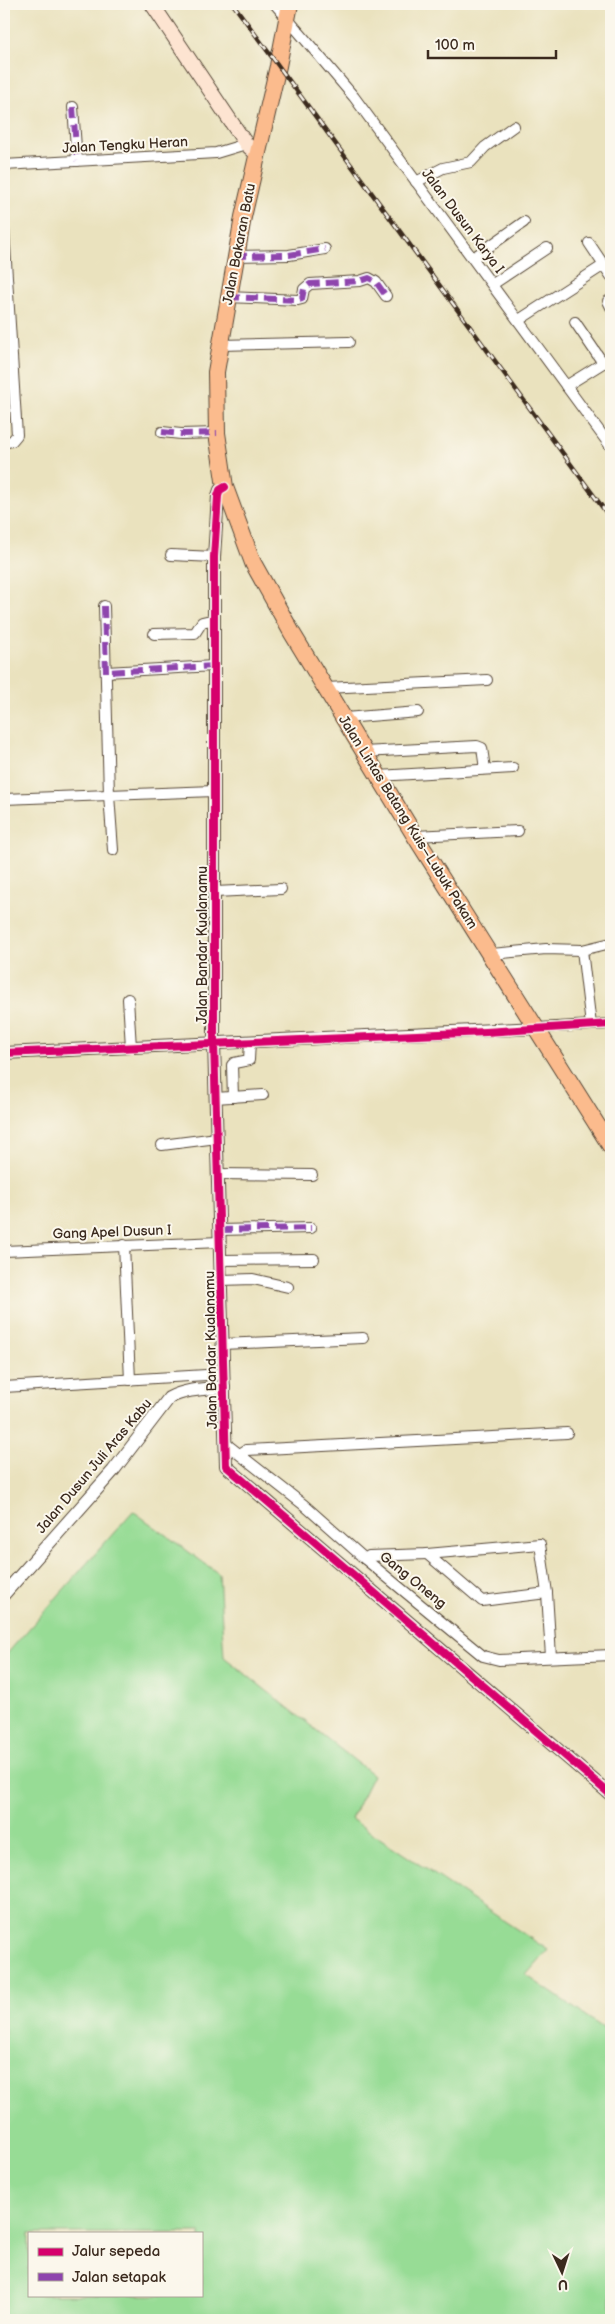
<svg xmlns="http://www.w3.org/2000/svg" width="615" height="2324" font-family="'Balsamiq Sans',sans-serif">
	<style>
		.green { fill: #97dc95; stroke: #69835a; fill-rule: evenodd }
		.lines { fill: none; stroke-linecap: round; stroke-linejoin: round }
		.minor-casing { stroke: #554636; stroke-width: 12 }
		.tertiary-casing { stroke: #554636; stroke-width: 14 }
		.secondary-casing { stroke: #554636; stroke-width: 16 }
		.trunk-casing { stroke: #554636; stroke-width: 18 }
		.minor { stroke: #fff; stroke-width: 10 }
		.tertiary { stroke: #fff; stroke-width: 12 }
		.secondary { stroke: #fde4d1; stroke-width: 14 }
		.trunk { stroke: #fbbb8d; stroke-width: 16 }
		.rail-casing { stroke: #3b2a1e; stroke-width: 4.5 }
		.rail { stroke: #fbf7ec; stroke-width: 2.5; stroke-dasharray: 8; stroke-linecap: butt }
		.quiet { stroke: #8e44ad; stroke-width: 6; stroke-dasharray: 12 6; stroke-linecap: butt }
		.cycleway-casing { stroke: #fbf7ec; stroke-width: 11 }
		.cycleway { stroke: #d6006c; stroke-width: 8 }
		.labels { text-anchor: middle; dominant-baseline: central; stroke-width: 4; stroke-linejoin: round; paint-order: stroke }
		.street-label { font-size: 14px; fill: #3b2a1e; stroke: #fbf7ec }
	</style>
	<rect width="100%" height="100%" fill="#fbf7ec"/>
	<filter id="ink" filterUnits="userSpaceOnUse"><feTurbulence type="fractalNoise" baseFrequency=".02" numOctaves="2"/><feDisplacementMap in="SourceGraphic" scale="10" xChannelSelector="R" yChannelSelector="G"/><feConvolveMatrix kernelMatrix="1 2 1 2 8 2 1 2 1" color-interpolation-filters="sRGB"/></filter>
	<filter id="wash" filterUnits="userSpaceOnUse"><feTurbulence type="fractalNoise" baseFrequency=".0096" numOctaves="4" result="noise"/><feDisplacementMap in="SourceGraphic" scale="20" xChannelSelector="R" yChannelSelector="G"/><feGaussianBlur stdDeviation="1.12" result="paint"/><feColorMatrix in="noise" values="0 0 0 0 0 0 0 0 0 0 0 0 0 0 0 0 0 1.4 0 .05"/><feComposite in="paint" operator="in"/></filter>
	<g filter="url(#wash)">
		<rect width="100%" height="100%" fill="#eae2be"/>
		<path class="green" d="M 133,1511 L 219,1574 L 224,1657 L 373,1775 L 351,1819 L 548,1950 L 526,1975 L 609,2032 L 611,2029 L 611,2320 L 4,2320 L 4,1657 ZM 29,2233 L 201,2233 L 201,2295 L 29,2295 Z"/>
	</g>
	<g filter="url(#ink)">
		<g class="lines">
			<defs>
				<g id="minor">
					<polyline points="275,4 354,97 611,447"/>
					<polyline points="73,107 77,161"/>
					<polyline points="4,165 216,153 246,144"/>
					<polyline points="416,182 443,168 471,162 485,147 514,126"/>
					<polyline points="4,230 17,435 12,441 4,443"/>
					<polyline points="589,243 611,276"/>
					<polyline points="235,256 289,255 325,249"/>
					<polyline points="473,258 524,222"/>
					<polyline points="493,284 547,248"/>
					<polyline points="228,297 298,300 302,299 304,289 310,284 360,281 369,278 376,282 386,296"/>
					<polyline points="608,301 611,307"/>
					<polyline points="519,320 604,265"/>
					<polyline points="575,322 603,363"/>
					<polyline points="220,345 349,342"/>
					<polyline points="566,386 611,358"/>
					<polyline points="162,432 181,434 217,433"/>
					<polyline points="171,555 214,557"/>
					<polyline points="104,606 109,795 113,850"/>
					<polyline points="154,634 195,633 202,622 215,619"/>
					<polyline points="106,672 214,666"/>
					<polyline points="326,688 487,680"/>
					<polyline points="345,718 418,712"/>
					<polyline points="363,752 477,746 482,748 485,769"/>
					<polyline points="378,776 513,768"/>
					<polyline points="4,799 214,791"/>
					<polyline points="415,836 518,831"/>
					<polyline points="215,892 281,889"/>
					<polyline points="582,950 591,1025"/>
					<polyline points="491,954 546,949 582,950 611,943"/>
					<polyline points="128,999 131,1047"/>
					<polyline points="537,1028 611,1024"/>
					<polyline points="233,1097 232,1065 234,1063 249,1060 250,1041"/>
					<polyline points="215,1098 263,1095"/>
					<polyline points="162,1145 217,1138"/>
					<polyline points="218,1174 312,1175"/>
					<polyline points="220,1230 311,1228"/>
					<polyline points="124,1245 130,1380"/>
					<polyline points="4,1251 220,1242"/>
					<polyline points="221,1260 314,1259"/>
					<polyline points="221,1280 253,1279 288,1287"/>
					<polyline points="222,1344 363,1338"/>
					<polyline points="4,1387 223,1374"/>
					<polyline points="225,1443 304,1505 365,1559 483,1656 499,1660 611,1655"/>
					<polyline points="240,1454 246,1450 567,1433"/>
					<polyline points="427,1554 482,1601 547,1593"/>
					<polyline points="365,1559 369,1556 427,1554 540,1544 547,1593 551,1657"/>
				</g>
				<g id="tertiary">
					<polyline points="225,487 220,490 218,496 214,557 214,1042 226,1466 611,1795"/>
					<polyline points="4,1053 537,1028"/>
					<path d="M 4,1594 L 113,1471 L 169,1398 C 186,1389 205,1389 224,1387"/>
				</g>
				<polyline id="secondary" points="152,4 246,144 257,154"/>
				<polyline id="trunk" points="290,4 278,66 243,217 216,372 217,433 225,487 253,563 292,633 415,836 611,1147"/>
			</defs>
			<use href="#minor" class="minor-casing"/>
			<use href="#tertiary" class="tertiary-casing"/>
			<use href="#secondary" class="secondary-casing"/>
			<use href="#trunk" class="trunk-casing"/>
			<use href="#minor" class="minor"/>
			<use href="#tertiary" class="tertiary"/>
			<use href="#secondary" class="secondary"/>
			<use href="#trunk" class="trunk"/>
			<defs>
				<polyline id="rail" points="233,4 611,519"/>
			</defs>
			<use href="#rail" class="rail-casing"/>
			<use href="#rail" class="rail"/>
			<g class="quiet">
				<polyline points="73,107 77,161"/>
				<polyline points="235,256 289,255 325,249"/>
				<polyline points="228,297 298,300 302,299 304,289 310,284 360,281 369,278 376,282 386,296"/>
				<polyline points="162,432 181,434 217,433"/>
				<polyline points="104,606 106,672 214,666"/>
				<polyline points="220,1230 311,1228"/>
			</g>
			<defs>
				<g id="cycleway">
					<polyline points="225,487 220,490 218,496 214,557 214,1042 226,1466 611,1795"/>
					<polyline points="4,1053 486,1032 611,1024"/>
				</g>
			</defs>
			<use href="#cycleway" class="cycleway-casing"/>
			<use href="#cycleway" class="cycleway"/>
		</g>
	</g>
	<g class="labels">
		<g class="street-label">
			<text transform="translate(125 145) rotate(-3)">Jalan Tengku Heran</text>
			<text transform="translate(463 221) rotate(53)">Jalan Dusun Karya I</text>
			<text transform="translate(239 244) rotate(-79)">Jalan Bakaran Batu</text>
			<text transform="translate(408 822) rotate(58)">Jalan Lintas Batang Kuis–Lubuk Pakam</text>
			<text transform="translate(202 945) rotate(-90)">Jalan Bandar Kualanamu</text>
			<text transform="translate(112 1232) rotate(-2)">Gang Apel Dusun I</text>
			<text transform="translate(211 1350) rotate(-91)">Jalan Bandar Kualanamu</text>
			<text transform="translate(94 1466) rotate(-50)">Jalan Dusun Juli Aras Kabu</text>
			<text transform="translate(413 1580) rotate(39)">Gang Oneng</text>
		</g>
	</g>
	<rect width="615" height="2324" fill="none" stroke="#fbf7ec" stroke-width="20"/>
	<rect x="28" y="2232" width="175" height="65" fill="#fbf7ec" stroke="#aea59a"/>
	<rect x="38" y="2248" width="25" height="8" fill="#d6006c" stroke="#aea59a"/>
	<text x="72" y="2256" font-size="15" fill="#3b2a1e">Jalur sepeda</text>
	<rect x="38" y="2273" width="25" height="8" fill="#8e44ad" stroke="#aea59a"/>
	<text x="72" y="2282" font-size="15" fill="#3b2a1e">Jalan setapak</text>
	<g transform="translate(562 2272) rotate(176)" stroke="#fbf7ec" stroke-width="4" paint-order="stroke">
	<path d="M0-4L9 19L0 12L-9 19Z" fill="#3b2a1e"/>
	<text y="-8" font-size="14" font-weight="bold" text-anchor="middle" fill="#3b2a1e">U</text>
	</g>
	<path d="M428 50v8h128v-8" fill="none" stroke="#3b2a1e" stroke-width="2.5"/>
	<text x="435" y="50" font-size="15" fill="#3b2a1e" stroke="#fbf7ec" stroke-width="4" paint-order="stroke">100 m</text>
</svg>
